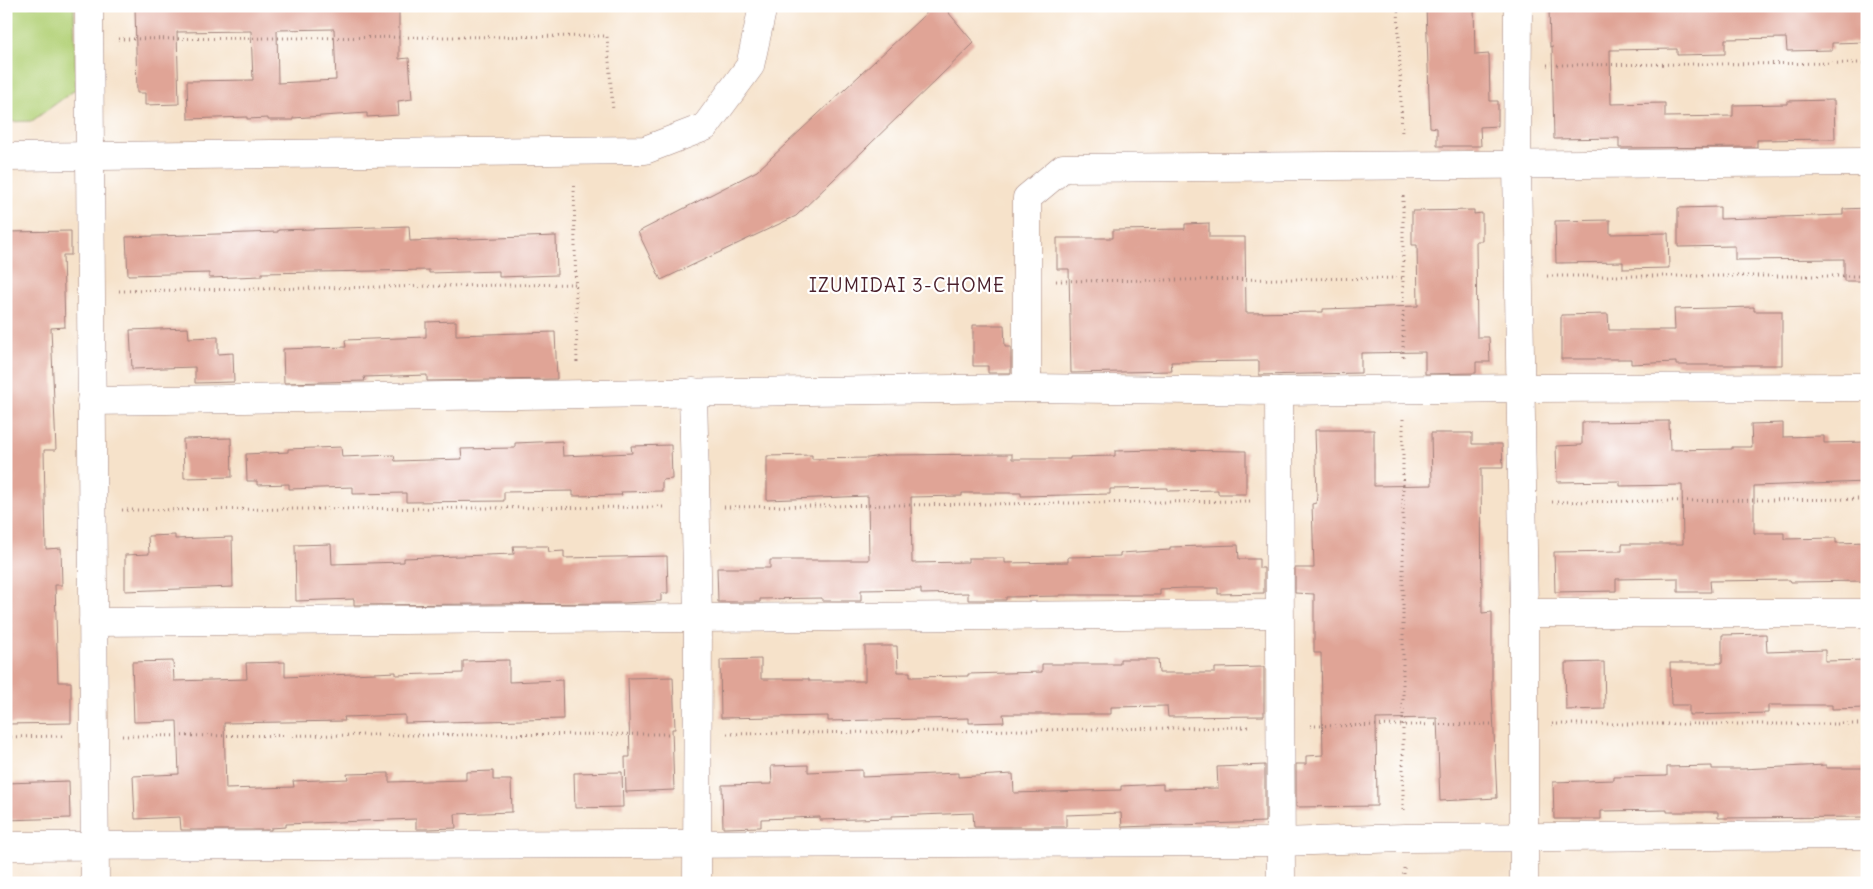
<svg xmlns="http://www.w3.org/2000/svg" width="1873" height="889" font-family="Delius,sans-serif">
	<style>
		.green { fill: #b5d37b; stroke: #807953 }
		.building { fill: #e0a496; fill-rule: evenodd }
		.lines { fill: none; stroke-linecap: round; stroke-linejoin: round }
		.minor-casing { stroke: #a0807a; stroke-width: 29 }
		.tertiary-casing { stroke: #a0807a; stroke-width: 29 }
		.path { stroke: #a0807a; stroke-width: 3; stroke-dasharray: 1 4; stroke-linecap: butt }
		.minor { stroke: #fff; stroke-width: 28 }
		.tertiary { stroke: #fff; stroke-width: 28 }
		.labels { text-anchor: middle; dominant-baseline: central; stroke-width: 4.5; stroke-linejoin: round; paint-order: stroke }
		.neighbourhood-label { font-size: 19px; letter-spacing: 1px; fill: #4a1f2b; stroke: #fff }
	</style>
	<rect width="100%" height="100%" fill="#fff"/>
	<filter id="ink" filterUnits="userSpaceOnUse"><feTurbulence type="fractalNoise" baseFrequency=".02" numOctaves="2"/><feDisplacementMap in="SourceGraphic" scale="10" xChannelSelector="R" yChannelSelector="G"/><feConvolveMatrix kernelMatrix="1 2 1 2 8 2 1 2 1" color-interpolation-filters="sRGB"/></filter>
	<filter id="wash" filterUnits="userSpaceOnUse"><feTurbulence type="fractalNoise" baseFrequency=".0096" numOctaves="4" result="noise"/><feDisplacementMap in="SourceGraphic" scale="20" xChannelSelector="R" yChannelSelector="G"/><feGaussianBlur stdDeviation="1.12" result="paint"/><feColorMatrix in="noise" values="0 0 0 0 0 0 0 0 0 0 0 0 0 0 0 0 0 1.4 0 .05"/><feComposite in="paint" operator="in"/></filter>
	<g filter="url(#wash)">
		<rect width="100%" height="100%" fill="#f6e2ca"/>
		<polygon class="green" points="6,6 74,6 76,89 32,121 6,122"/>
		<g id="blocks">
			<g class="building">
				<path d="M 135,6 L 399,6 L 399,59 L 409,58 L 412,99 L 398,101 L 399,115 L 367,117 L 367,113 L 293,118 L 293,120 L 268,120 L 268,118 L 247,119 L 247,117 L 188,119 L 187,81 L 253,80 L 251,31 L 177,32 L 179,104 L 145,105 L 145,93 L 137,93 ZM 334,29 L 336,80 L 278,83 L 277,30 Z"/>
				<polygon points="934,6 943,6 974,43 796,216 661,280 638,232 757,171"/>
				<polygon points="1426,6 1474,6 1475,55 1489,54 1490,101 1498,101 1498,126 1480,127 1481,146 1437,146 1437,128 1430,127"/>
				<polygon points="1549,6 1607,6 1607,8 1677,8 1677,6 1867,6 1867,42 1832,43 1832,50 1787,51 1786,38 1725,39 1725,54 1677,55 1677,49 1610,50 1611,104 1665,103 1665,117 1733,116 1733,105 1787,104 1787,101 1834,100 1835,139 1757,140 1757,147 1619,148 1619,138 1554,139 1552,46 1550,47"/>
				<polygon points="1720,207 1720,219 1843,215 1843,209 1867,208 1867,281 1844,281 1844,259 1735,260 1735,246 1678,247 1678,208"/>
				<polygon points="1474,210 1474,214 1482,213 1482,241 1476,241 1477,337 1489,337 1490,362 1476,362 1476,373 1425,374 1425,352 1361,353 1361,373 1259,375 1259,361 1171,362 1172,371 1071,373 1069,269 1057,269 1057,238 1113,238 1113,230 1185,229 1185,224 1209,223 1209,237 1245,237 1246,313 1323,312 1323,309 1418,306 1417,245 1412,245 1412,211"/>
				<polygon points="1610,220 1610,234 1668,233 1669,268 1623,269 1623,262 1556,263 1555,221"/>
				<polygon points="409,226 410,241 556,236 557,275 499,277 499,271 429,273 429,270 262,273 262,276 209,278 209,273 128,275 126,237 278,232 278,230"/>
				<polygon points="71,231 71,255 63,255 65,327 51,328 56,450 44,450 46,549 61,548 62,585 55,585 58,682 71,682 71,723 6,724 6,489 8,489 6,232"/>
				<polygon points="1754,307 1754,311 1782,311 1782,365 1676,365 1676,362 1631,364 1631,359 1561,359 1561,315 1608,314 1609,330 1675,330 1674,309"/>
				<polygon points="456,321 456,335 555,332 557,379 427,381 427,375 364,377 365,381 284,383 283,349 346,347 345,340 426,337 426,322"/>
				<polygon points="973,325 1004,325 1005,347 1011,347 1011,373 988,373 988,366 973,366"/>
				<polygon points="188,328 189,338 218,337 218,354 233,353 234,382 195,383 195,367 132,369 130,330"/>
				<polygon points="1669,421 1670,450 1732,449 1732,447 1752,447 1751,424 1783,423 1783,437 1824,436 1824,443 1867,442 1867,482 1754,486 1754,533 1784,533 1784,539 1836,538 1836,543 1867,542 1867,581 1791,582 1790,580 1710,581 1711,592 1678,592 1678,578 1616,579 1616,591 1555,592 1554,552 1622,551 1622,544 1683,544 1682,485 1620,486 1620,481 1557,482 1556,446 1582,445 1582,422"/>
				<polygon points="1315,430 1374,430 1374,486 1432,485 1431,433 1472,433 1472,444 1502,444 1503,468 1481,468 1482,613 1492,612 1492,690 1497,798 1440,801 1437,718 1376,719 1377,806 1296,807 1296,764 1306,764 1306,756 1323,755 1321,653 1314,653 1314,594 1295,593 1295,568 1314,568 1312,504 1316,503 1317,496"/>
				<polygon points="231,438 232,477 184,478 183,439"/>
				<polygon points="562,441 563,456 632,453 631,446 671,445 672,479 662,480 662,491 621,492 622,495 573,496 573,491 504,492 504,501 406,502 406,493 353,494 353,487 289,489 289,484 257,485 257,481 247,481 246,454 288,452 288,449 341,447 342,457 394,455 395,461 462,459 461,449 515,448 515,443"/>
				<polygon points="1159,450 1246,451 1246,494 1218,494 1218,490 1168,491 1168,488 1110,489 1110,494 1021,496 1021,493 962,493 962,496 911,497 912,563 968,562 968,558 1005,558 1005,563 1068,562 1068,557 1120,556 1120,553 1170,550 1170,547 1238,545 1239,559 1259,559 1259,568 1264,568 1264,593 1218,594 1218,588 1189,588 1160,589 1160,595 1060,595 1060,596 1006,597 1006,600 968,600 968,593 921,594 921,589 861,590 861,601 822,601 822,598 760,599 760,602 718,602 717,568 770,568 770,560 869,560 868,496 767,500 767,456 812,455 812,459 868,458 887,455 1012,454 1012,459 1070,459 1070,457 1115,456 1115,451"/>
				<polygon points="175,535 175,539 232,537 233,587 125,591 125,555 149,554 148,536"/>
				<polygon points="331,544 332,564 404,562 404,558 514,554 513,546 548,546 549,552 564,551 564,558 667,556 668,593 661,593 661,601 625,603 354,605 354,599 296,601 295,545"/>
				<polygon points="1766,634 1767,652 1825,650 1825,661 1867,660 1867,708 1832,709 1832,705 1768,705 1768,713 1689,715 1689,705 1671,705 1670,663 1722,663 1722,635"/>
				<polygon points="865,646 897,646 898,672 910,672 910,677 968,676 968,674 1042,672 1042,664 1120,664 1120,659 1158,659 1159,673 1215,673 1215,668 1264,667 1264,716 1168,717 1167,706 1111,707 1111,714 1003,714 1004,722 969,723 969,718 828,721 828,716 721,718 720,660 761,659 761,679 809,679 809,681 865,681"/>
				<polygon points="509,660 509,682 562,680 563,719 405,723 405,715 344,717 345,721 224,723 226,789 294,787 293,781 348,779 347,774 389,773 389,782 466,780 466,772 493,771 493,780 511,780 512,812 455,814 456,828 428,829 416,829 416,819 286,824 286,827 271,828 271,830 181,830 180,817 135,819 133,776 179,774 177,721 134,722 132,662 173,661 174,681 247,679 246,663 285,662 285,677 396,672 396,675 463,673 463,661"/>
				<polygon points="1604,662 1605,709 1566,710 1565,663"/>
				<polygon points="673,677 675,729 672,729 674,790 626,792 625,757 630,757 628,678"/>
				<polygon points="808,765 808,772 862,770 862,777 958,773 958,777 1013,774 1014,793 1121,790 1121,786 1163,784 1163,789 1218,788 1217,767 1265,765 1265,822 1122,827 1121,813 1066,815 1066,827 974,827 973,813 892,816 892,818 820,820 820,817 761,819 761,827 723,828 722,785 772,784 771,766"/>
				<polygon points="1826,765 1826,768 1867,768 1867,817 1718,818 1718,812 1667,812 1667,810 1601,811 1601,819 1554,819 1553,782 1614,780 1614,777 1667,776 1667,767 1712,766 1712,769 1742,769"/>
				<polygon points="622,772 623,807 575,808 574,773"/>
				<polygon points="69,781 70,818 6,820 6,783"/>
			</g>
		</g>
	</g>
	<g filter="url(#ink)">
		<use href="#blocks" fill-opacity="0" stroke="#a0807a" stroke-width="1"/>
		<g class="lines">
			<defs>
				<g id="minor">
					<polyline points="89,6 95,883"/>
					<polyline points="1518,6 1517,164 1524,613 1524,883"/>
					<polyline points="1027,388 1027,198 1063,168 1867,162"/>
					<polyline points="1279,391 1281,883"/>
					<polyline points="693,392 698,618 697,883"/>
					<polyline points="91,401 1027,388 1279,391 1520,388 1867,387"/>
					<polyline points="1524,613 1867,613"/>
					<polyline points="93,622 1279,614"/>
					<polyline points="6,846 1281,842 1404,838 1867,835"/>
				</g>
				<polyline id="tertiary" points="6,157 645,150 705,127 750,66 763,6"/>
			</defs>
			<use href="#minor" class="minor-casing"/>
			<use href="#tertiary" class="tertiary-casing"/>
			<g class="path">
				<polyline points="1398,6 1402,137"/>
				<polyline points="118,39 607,36 613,111"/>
				<polyline points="1547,65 1867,63"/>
				<polyline points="574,186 577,366"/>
				<polyline points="1403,196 1403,360"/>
				<polyline points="1547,276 1867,276"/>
				<polyline points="1056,281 1403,278"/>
				<polyline points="119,291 576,284"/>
				<polyline points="1552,502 1867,499"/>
				<polyline points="724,507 1250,501"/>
				<polyline points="122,510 665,507"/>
				<polyline points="1552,724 1867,724"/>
				<polyline points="1310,726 1494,724"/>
				<polyline points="727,734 1251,727"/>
				<polyline points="122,736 669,734"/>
				<polyline points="6,737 64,736"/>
				<polyline points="1403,810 1403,418"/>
				<polyline points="1404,868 1404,883"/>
			</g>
			<use href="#minor" class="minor"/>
			<use href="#tertiary" class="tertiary"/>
		</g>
	</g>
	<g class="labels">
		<g class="neighbourhood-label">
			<text x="907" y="285">IZUMIDAI 3-CHOME</text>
		</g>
	</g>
	<rect width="1873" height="889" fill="none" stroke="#fff" stroke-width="25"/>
</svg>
